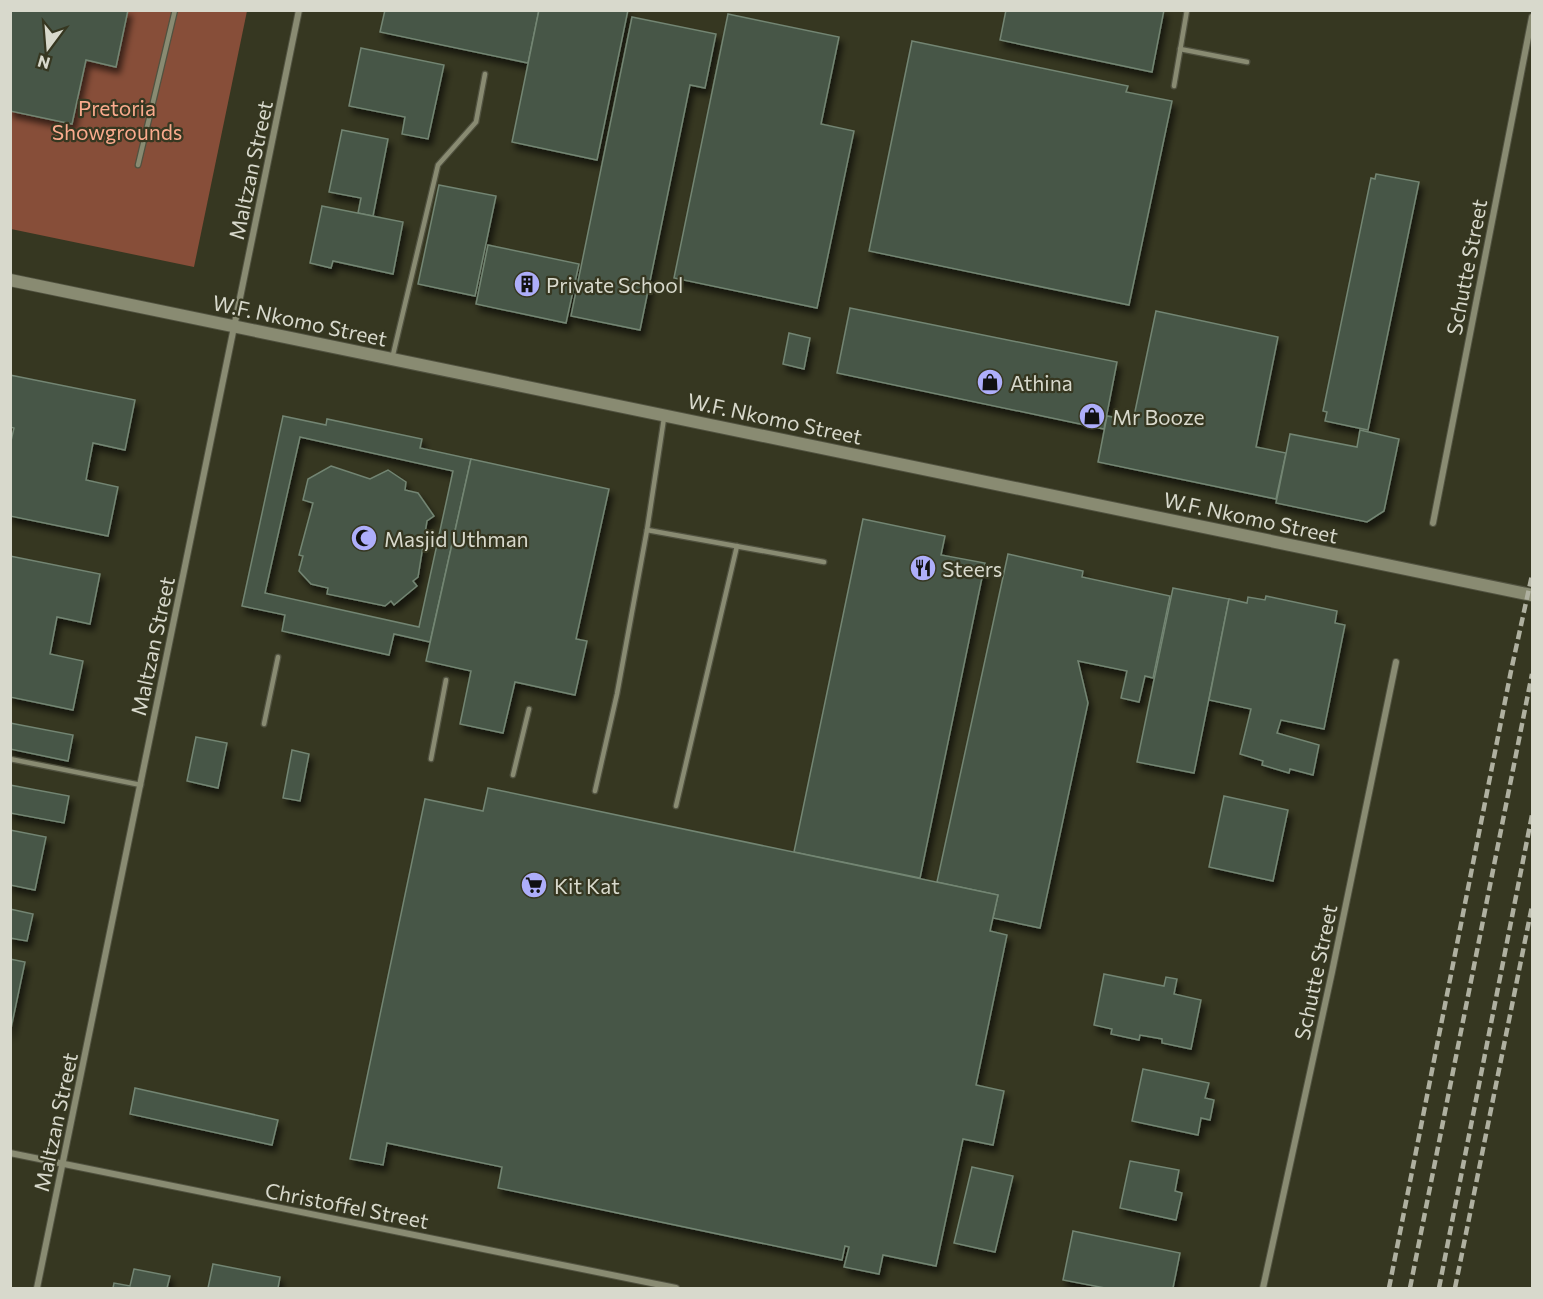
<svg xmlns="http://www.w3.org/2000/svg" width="1543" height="1299" font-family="Commissioner,sans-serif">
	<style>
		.green { fill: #874e39 }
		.building { fill: #465746; stroke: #738573; stroke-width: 1.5; fill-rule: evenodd; filter: url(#shadow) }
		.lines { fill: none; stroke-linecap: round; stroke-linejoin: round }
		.service-casing { stroke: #515240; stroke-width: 7 }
		.minor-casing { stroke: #515240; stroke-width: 8 }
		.secondary-casing { stroke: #515240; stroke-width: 14 }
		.service { stroke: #898b72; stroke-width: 4.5 }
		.minor { stroke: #898b72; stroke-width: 6 }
		.secondary { stroke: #898b72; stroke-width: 12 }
		.rail { stroke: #afb0a0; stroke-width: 4.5; stroke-dasharray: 9 4.5; stroke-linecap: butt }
		.labels { text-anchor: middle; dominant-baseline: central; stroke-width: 4.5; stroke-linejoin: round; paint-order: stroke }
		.park-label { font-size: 21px; fill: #faab8d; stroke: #363721 }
		.street-label { font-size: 21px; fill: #d8d9cc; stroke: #363721 }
		.poi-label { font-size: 21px; fill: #d8d9cc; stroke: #363721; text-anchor: start }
	</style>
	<defs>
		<filter id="shadow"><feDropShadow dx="3.5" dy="6" stdDeviation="3" flood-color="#0009"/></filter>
	</defs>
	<rect width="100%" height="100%" fill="#363721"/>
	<polygon class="green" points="11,11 247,11 194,267 11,229"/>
	<g class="building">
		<polygon points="10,10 128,10 116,67 86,60 72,124 10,111"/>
		<polygon points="385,10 539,10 528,63 380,32"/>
		<polygon points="539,10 628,10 597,160 512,142"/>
		<polygon points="1006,10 1164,10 1152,72 1000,40"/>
		<polygon points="728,14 839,37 821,124 854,131 817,308 674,278"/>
		<polygon points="632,17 716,34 705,88 690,85 640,330 571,316"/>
		<polygon points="912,41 1128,86 1126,92 1172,101 1129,305 869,251"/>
		<polygon points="361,48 444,65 428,139 402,134 405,117 349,106"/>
		<polygon points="342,130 388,139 373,216 358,213 361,198 329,192"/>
		<polygon points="1376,174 1419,182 1368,430 1325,421 1327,412 1323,411 1371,178 1375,179"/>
		<polygon points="439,185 496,196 475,296 418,284"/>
		<polygon points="322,206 403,222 393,274 333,261 331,268 310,263"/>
		<polygon points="488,245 579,264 566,323 476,304"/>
		<polygon points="850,308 1117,362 1104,429 837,373"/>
		<polygon points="1156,311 1278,337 1256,447 1286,453 1276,499 1098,462 1107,416 1133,421"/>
		<polygon points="789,333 810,338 804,369 783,364"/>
		<polygon points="10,375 135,400 125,450 93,443 86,480 118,487 108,536 10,516 10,445 14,428 10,427"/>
		<path d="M 283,416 L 326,425 L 327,419 L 422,439 L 420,448 L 471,459 L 430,642 L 394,634 L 389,655 L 282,631 L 285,615 L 242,606 ZM 300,437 L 453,471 L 419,627 L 265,593 Z"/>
		<polygon points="1360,430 1399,439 1384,511 1367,522 1276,503 1290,434 1357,447"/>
		<polygon points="471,459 609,489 576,639 587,641 575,695 515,682 503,733 460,724 471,671 426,661"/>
		<polygon points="331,466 370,479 388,470 406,482 405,490 418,493 434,516 427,521 418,577 413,581 417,586 394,605 391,601 385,606 327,594 328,588 311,584 299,571 303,556 299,555 313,503 303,500 308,479"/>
		<polygon points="863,519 945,536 941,555 985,563 920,878 794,852"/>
		<polygon points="1008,554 1083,571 1082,577 1170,596 1153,678 1145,676 1139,702 1121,698 1127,671 1078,661 1088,703 1040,928 993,918 998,895 937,882"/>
		<polygon points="10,556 100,574 90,624 57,617 50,654 83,661 73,710 10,697"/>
		<polygon points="1173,588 1229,599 1194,773 1137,762"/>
		<polygon points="1266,596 1337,611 1335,623 1345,625 1324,729 1281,720 1277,733 1319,745 1313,775 1290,769 1289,773 1262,765 1263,761 1240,754 1251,709 1209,700 1229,599 1247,603 1248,597 1265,600"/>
		<polygon points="10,723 73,735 68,761 10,749"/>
		<polygon points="196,737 227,743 218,788 187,781"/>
		<polygon points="292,750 309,754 300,801 283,798"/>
		<polygon points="10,785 69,796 64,823 10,813"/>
		<polygon points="488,788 998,895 990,931 1007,935 976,1085 1004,1091 993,1145 963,1139 936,1266 883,1255 879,1274 844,1267 849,1247 845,1246 842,1260 498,1188 502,1167 387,1143 383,1165 350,1159 425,799 483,811"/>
		<polygon points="1224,796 1288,810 1273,881 1209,867"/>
		<polygon points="10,830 46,837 35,890 10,885"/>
		<polygon points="10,909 33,914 27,941 10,938"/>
		<polygon points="10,959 25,962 10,1033"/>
		<polygon points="1104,974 1164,986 1166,977 1177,979 1174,994 1201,1000 1191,1049 1162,1043 1162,1039 1140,1035 1139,1040 1111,1034 1112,1029 1094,1025"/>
		<polygon points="1143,1069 1209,1083 1205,1098 1214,1100 1210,1120 1201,1118 1198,1135 1132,1121"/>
		<polygon points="135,1088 278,1120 272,1145 130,1114"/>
		<polygon points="1130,1161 1179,1170 1175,1191 1182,1193 1176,1220 1120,1208"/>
		<polygon points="972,1167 1013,1176 995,1252 954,1243"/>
		<polygon points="1073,1231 1180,1253 1173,1288 1105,1288 1063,1280"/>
		<polygon points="213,1264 280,1277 278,1288 208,1288"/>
		<polygon points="134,1269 170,1276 167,1288 113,1288 114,1283 130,1286"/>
	</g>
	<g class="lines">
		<defs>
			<g id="service">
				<polyline points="1180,49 1247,62"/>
				<polyline points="1174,86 1187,10"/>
				<polyline points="138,165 175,10"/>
				<polyline points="392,359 438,165 476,122 485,74"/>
				<polyline points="647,530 664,418"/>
				<polyline points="264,724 278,657"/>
				<polyline points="10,759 141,785"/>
				<polyline points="431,759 446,680"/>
				<polyline points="513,775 529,709"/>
				<polyline points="595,791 617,694 647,530 824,562"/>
				<polyline points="676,806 737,546"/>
			</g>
			<g id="minor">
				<polyline points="1433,523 1532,17"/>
				<polyline points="10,1153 676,1288"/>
				<polyline points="37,1288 299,10"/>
				<polyline points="1263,1288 1332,972 1396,662"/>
			</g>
			<polyline id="secondary" points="10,280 1532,595"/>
		</defs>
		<use href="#service" class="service-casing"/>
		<use href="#minor" class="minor-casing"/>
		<use href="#secondary" class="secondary-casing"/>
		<use href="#service" class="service"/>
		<use href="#minor" class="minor"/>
		<use href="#secondary" class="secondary"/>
		<g class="rail">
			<polyline points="1389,1288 1511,671 1532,575"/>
			<polyline points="1410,1288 1532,674"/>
			<polyline points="1439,1288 1532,815"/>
			<polyline points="1455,1288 1532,906"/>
		</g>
	</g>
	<defs>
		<symbol id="building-disc" viewBox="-11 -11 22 22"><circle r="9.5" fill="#aeaefa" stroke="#363721"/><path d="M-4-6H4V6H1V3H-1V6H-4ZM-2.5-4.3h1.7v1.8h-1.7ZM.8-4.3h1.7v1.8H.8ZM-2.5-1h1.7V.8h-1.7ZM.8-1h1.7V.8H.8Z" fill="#111"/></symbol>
		<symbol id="shop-disc" viewBox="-11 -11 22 22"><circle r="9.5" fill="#aeaefa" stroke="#363721"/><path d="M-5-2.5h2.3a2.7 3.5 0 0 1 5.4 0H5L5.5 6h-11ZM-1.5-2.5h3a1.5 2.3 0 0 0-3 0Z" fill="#111"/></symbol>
		<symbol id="mosque-disc" viewBox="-11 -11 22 22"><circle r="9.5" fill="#aeaefa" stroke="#363721"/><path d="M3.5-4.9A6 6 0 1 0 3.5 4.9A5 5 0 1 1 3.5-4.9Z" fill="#111"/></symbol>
		<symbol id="restaurant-disc" viewBox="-11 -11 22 22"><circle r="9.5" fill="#aeaefa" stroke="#363721"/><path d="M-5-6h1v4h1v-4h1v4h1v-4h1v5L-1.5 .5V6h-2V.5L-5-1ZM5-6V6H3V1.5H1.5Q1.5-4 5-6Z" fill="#111"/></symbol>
		<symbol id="supermarket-disc" viewBox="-11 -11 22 22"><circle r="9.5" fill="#aeaefa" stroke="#363721"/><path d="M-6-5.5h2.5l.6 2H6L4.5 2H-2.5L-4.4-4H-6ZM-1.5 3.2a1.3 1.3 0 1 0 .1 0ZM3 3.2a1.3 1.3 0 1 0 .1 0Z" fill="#111"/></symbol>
	</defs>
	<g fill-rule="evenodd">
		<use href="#building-disc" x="512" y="269" width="30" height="30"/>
		<use href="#shop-disc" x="975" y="367" width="30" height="30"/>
		<use href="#shop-disc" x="1077" y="401" width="30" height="30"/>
		<use href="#mosque-disc" x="349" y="523" width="30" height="30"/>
		<use href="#restaurant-disc" x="908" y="553" width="30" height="30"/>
		<use href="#supermarket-disc" x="519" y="870" width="30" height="30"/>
	</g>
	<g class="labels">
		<g class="park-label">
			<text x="117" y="107">Pretoria<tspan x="117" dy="24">Showgrounds</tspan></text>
		</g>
		<g class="street-label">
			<text transform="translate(250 170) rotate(-78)">Maltzan Street</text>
			<text transform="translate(1466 267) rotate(-79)">Schutte Street</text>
			<text transform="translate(300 320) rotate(12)">W.F. Nkomo Street</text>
			<text transform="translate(775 418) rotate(12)">W.F. Nkomo Street</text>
			<text transform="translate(1251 517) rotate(12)">W.F. Nkomo Street</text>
			<text transform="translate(152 646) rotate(-78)">Maltzan Street</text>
			<text transform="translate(1315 972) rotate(-78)">Schutte Street</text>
			<text transform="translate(55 1122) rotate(-78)">Maltzan Street</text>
			<text transform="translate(347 1205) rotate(11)">Christoffel Street</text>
		</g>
		<g class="poi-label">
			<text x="546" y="284">Private School</text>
			<text x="1010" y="382">Athina</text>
			<text x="1112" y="416">Mr Booze</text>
			<text x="384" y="538">Masjid Uthman</text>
			<text x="942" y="568">Steers</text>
			<text x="554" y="885">Kit Kat</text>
		</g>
	</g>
	<rect width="1543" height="1299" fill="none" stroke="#d8d9cc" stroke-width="24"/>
	<g transform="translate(48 48) rotate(196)" stroke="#363721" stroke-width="4.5" paint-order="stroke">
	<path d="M0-4.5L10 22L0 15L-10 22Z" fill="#d8d9cc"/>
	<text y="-9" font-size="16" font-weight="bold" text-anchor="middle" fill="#d8d9cc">N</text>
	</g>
</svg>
